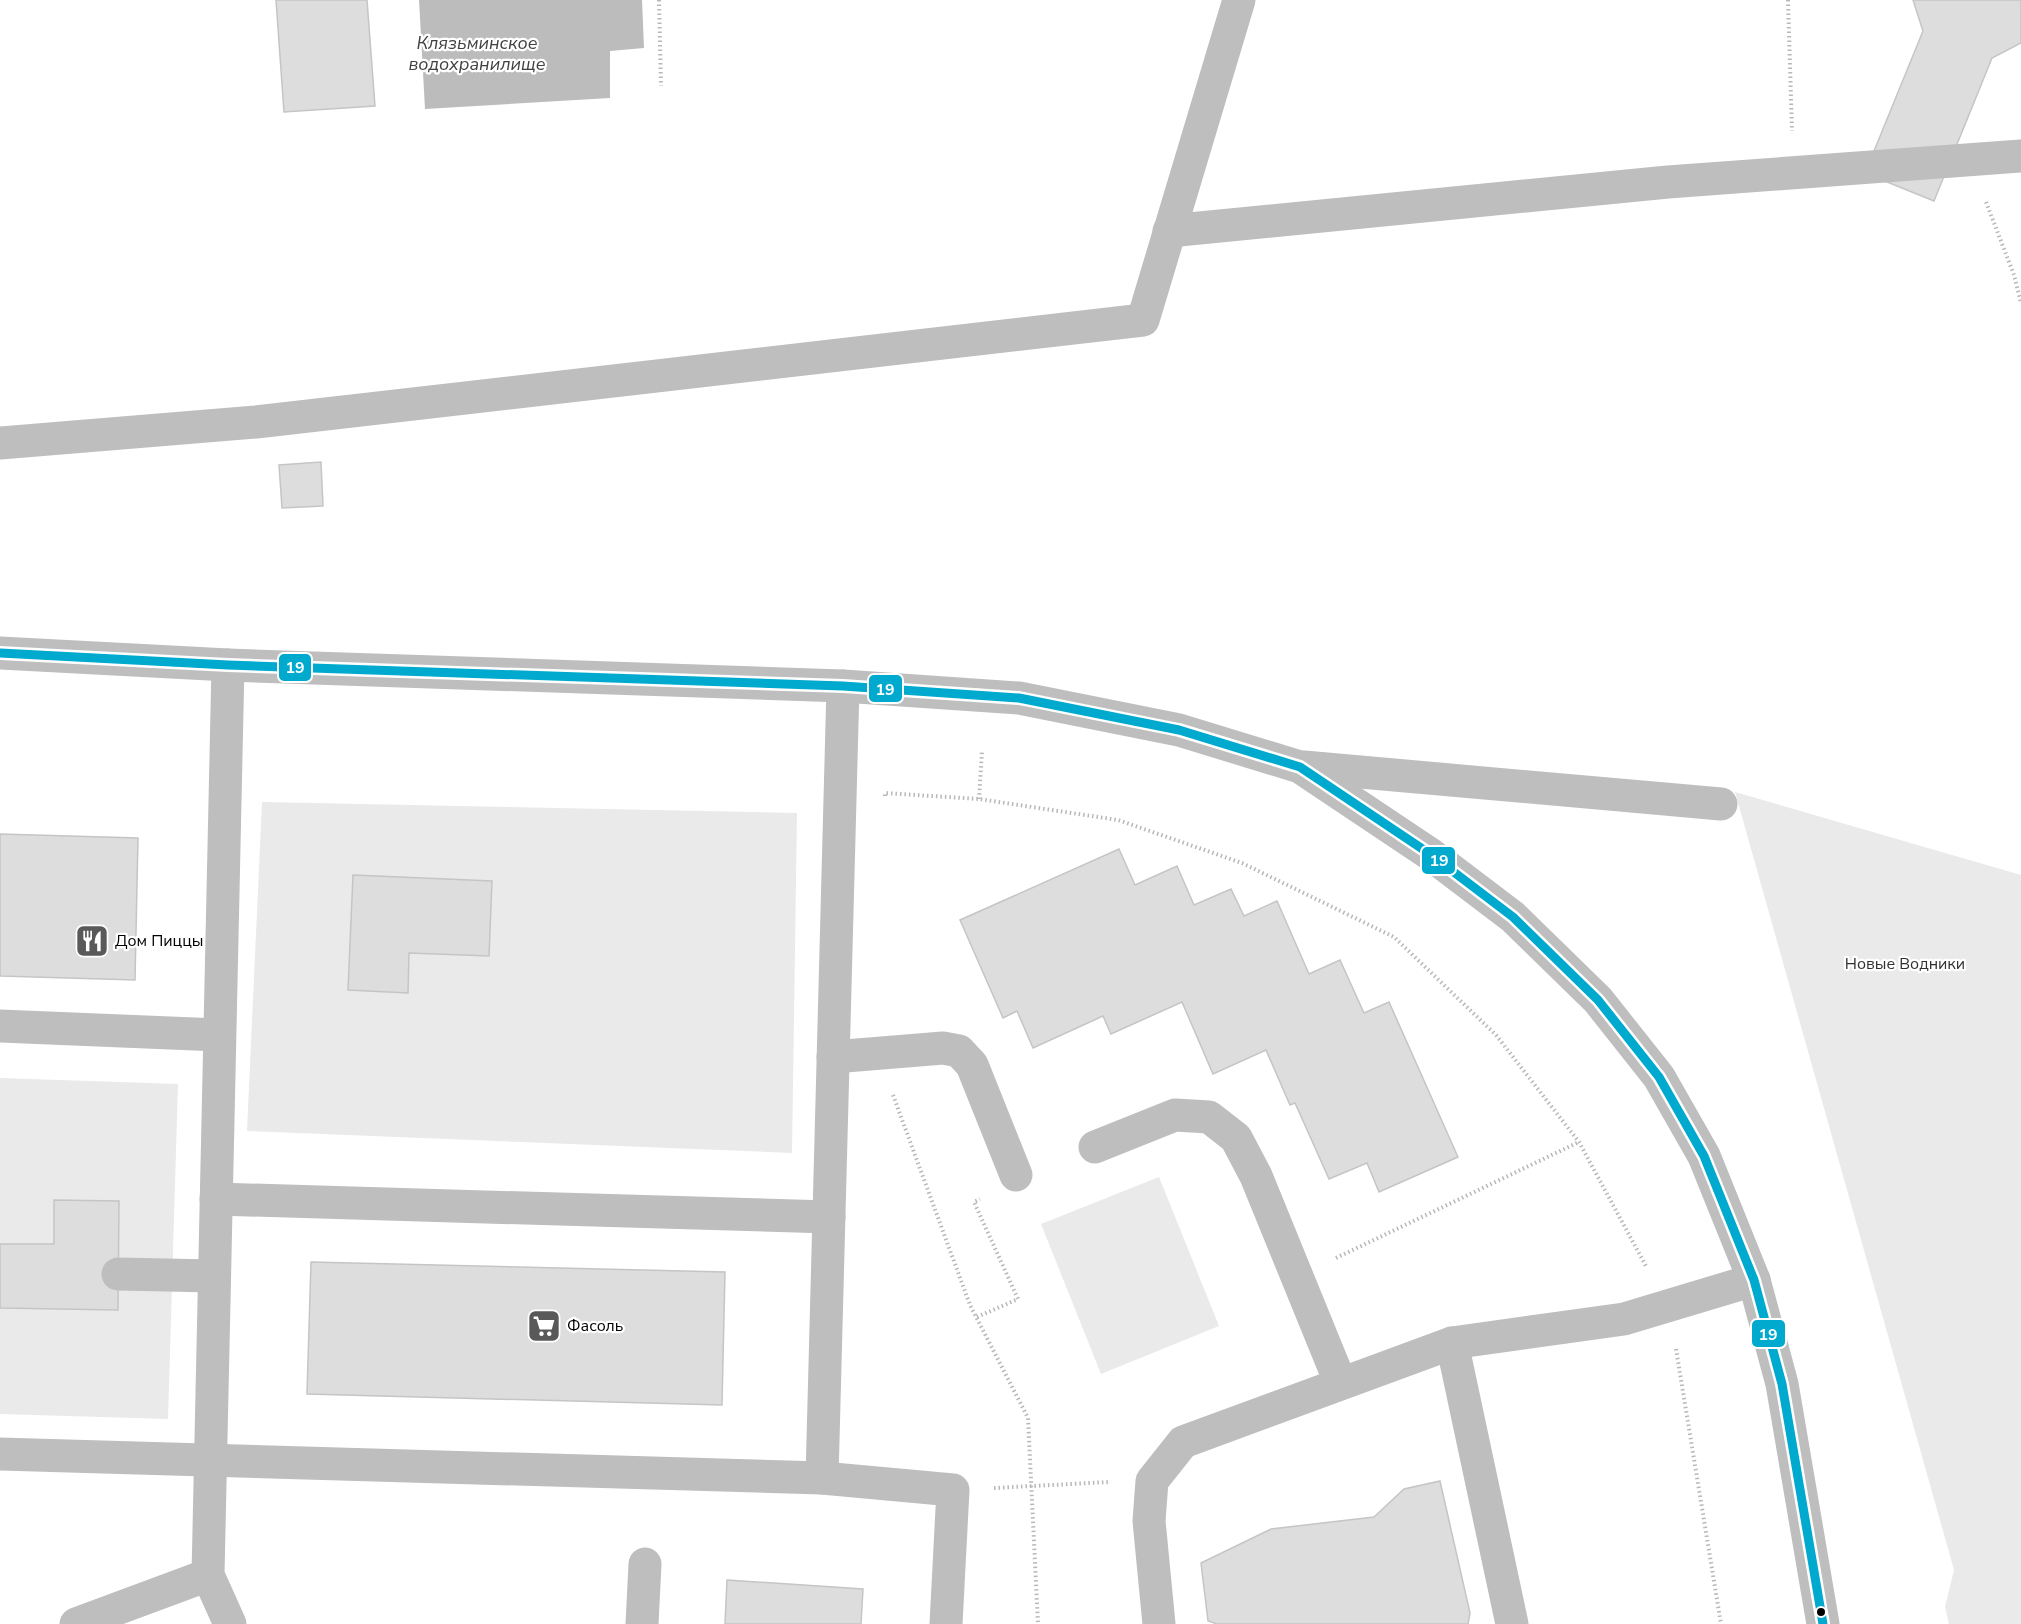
<svg xmlns="http://www.w3.org/2000/svg" width="2021" height="1624" font-family="'Nunito Sans',sans-serif">
	<style>
		.green { fill: #eaeaea }
		.water { fill: #bcbcbc }
		.building { fill: #ddd; stroke: #c5c5c5; stroke-width: 1.5 }
		.lines { fill: none; stroke-linecap: round; stroke-linejoin: round }
		.path { stroke: #b8b8b8; stroke-width: 4; stroke-dasharray: 1.5 3; stroke-linecap: butt }
		.minor { stroke: #bebebe; stroke-width: 33 }
		.bus-1-casing { stroke: #fff; stroke-width: 14 }
		.bus-1 { stroke: #00a9ce; stroke-width: 9 }
		.bus-dot { fill: #000; stroke: #fff; stroke-width: 2 }
		.labels { text-anchor: middle; dominant-baseline: central; stroke-width: 4.5; stroke-linejoin: round; paint-order: stroke }
		.poi-label { font-size: 16px; fill: #000; stroke: #fff; text-anchor: start }
		.park-label { font-size: 16px; fill: #303030; stroke: #fff }
		.water-label { font-size: 18px; font-style: italic; fill: #414141; stroke: #fff }
		.line-badge { stroke: #fff; stroke-width: 2 }
		.badge-label { font-size: 16px; text-anchor: middle; font-weight: bold; fill: #fff }
	</style>
	<rect width="100%" height="100%" fill="#fff"/>
	<g class="green">
		<polygon points="1735,792 2021,875 2021,1624 1949,1624 1945,1607 1954,1570"/>
		<polygon points="262,802 797,813 792,1153 247,1131"/>
		<polygon points="0,1078 178,1084 168,1419 0,1414"/>
		<polygon points="1159,1177 1219,1326 1101,1374 1041,1224"/>
	</g>
	<polygon class="water" points="419,0 642,0 644,48 610,51 610,98 425,109"/>
	<g class="building">
		<polygon points="276,0 367,0 375,106 284,112"/>
		<polygon points="1913,0 2021,0 2021,43 1992,58 1934,201 1865,173 1923,31"/>
		<polygon points="321,462 323,506 282,508 279,465"/>
		<polygon points="0,834 138,838 135,980 0,976"/>
		<polygon points="1119,849 1135,885 1177,866 1194,905 1231,889 1244,916 1277,901 1309,974 1340,960 1364,1013 1389,1002 1458,1157 1379,1192 1367,1163 1329,1179 1295,1103 1290,1105 1266,1050 1213,1074 1182,1002 1111,1034 1103,1016 1033,1048 1017,1011 1003,1018 960,920"/>
		<polygon points="353,875 492,881 489,956 409,953 408,993 348,990"/>
		<polygon points="54,1200 119,1201 118,1310 0,1308 0,1244 54,1244"/>
		<polygon points="311,1262 725,1272 722,1405 307,1394"/>
		<polygon points="1440,1481 1470,1613 1468,1624 1217,1624 1208,1621 1201,1563 1271,1529 1374,1517 1404,1489"/>
		<polygon points="727,1580 863,1589 861,1624 725,1624"/>
	</g>
	<g class="lines">
		<g class="path">
			<polyline points="659,0 661,86"/>
			<polyline points="1788,0 1792,131"/>
			<polyline points="1986,202 2014,275 2021,303"/>
			<polyline points="885,796 885,793 979,799 1118,820 1242,863 1394,937 1496,1035 1579,1142 1647,1268"/>
			<polyline points="979,799 982,751"/>
			<polyline points="893,1095 970,1305 1028,1418 1038,1624"/>
			<polyline points="1336,1258 1579,1142"/>
			<polyline points="977,1317 1018,1299 974,1202 980,1199"/>
			<polyline points="1676,1349 1721,1624"/>
			<polyline points="994,1488 1109,1482"/>
		</g>
		<g class="minor">
			<polyline points="1169,231 1668,182 2021,156"/>
			<polyline points="0,443 256,422 1143,320 1239,0"/>
			<polyline points="0,653 228,665 843,686 1019,698 1179,730 1300,767 1430,854 1513,917 1598,1000 1659,1077 1704,1156 1754,1280 1782,1384 1823,1624"/>
			<polyline points="228,665 208,1575 230,1624"/>
			<polyline points="1304,767 1721,804"/>
			<polyline points="0,1026 219,1035"/>
			<polyline points="833,1057 943,1048 959,1051 972,1065 1016,1175"/>
			<polyline points="1095,1147 1175,1115 1209,1117 1236,1138 1256,1176 1340,1382"/>
			<polyline points="216,1199 829,1217"/>
			<polyline points="118,1274 214,1276"/>
			<polyline points="1452,1343 1512,1624"/>
			<polyline points="0,1454 822,1478 843,686"/>
			<polyline points="822,1478 953,1490 946,1624"/>
			<polyline points="76,1624 208,1575"/>
			<polyline points="642,1624 645,1564"/>
			<polyline points="1159,1624 1149,1521 1152,1481 1183,1442 1452,1343 1624,1319 1754,1280"/>
		</g>
		<defs>
			<polyline id="bus-1" points="0,653 228,665 843,686 1019,698 1179,730 1300,767 1430,854 1513,917 1598,1000 1659,1077 1704,1156 1754,1280 1782,1384 1823,1624"/>
		</defs>
		<use href="#bus-1" class="bus-1-casing"/>
		<use href="#bus-1" class="bus-1"/>
	</g>
	<defs>
		<symbol id="restaurant-square" viewBox="-11 -11 22 22"><rect x="-9" y="-9" width="18" height="18" rx="4" fill="#595959" stroke="#fff"/><path d="M-5-6h1v4h1v-4h1v4h1v-4h1v5L-1.5 .5V6h-2V.5L-5-1ZM5-6V6H3V1.5H1.5Q1.5-4 5-6Z" fill="#fff"/></symbol>
		<symbol id="supermarket-square" viewBox="-11 -11 22 22"><rect x="-9" y="-9" width="18" height="18" rx="4" fill="#595959" stroke="#fff"/><path d="M-6-5.5h2.5l.6 2H6L4.5 2H-2.5L-4.4-4H-6ZM-1.5 3.2a1.3 1.3 0 1 0 .1 0ZM3 3.2a1.3 1.3 0 1 0 .1 0Z" fill="#fff"/></symbol>
	</defs>
	<g fill-rule="evenodd">
		<use href="#restaurant-square" x="73" y="922" width="38" height="38"/>
		<use href="#supermarket-square" x="525" y="1307" width="38" height="38"/>
	</g>
	<circle class="bus-dot" cx="1821" cy="1612" r="5"/>
	<g class="labels">
		<g class="poi-label">
			<text x="115" y="941">Дом Пиццы</text>
			<text x="567" y="1326">Фасоль</text>
		</g>
		<g class="park-label">
			<text x="1905" y="964">Новые Водники</text>
		</g>
		<g class="water-label">
			<text x="477" y="43">Клязьминское<tspan x="477" dy="21">водохранилище</tspan></text>
		</g>
	</g>
	<g class="line-badge">
		<rect x="278" y="653" width="34" height="29" rx="6" fill="#00a9ce"/>
		<rect x="868" y="674" width="35" height="29" rx="6" fill="#00a9ce"/>
		<rect x="1421" y="846" width="35" height="29" rx="6" fill="#00a9ce"/>
		<rect x="1751" y="1319" width="35" height="29" rx="6" fill="#00a9ce"/>
	</g>
	<g class="badge-label">
		<text x="295" y="673">19</text>
		<text x="885" y="695">19</text>
		<text x="1439" y="866">19</text>
		<text x="1768" y="1340">19</text>
	</g>
</svg>
